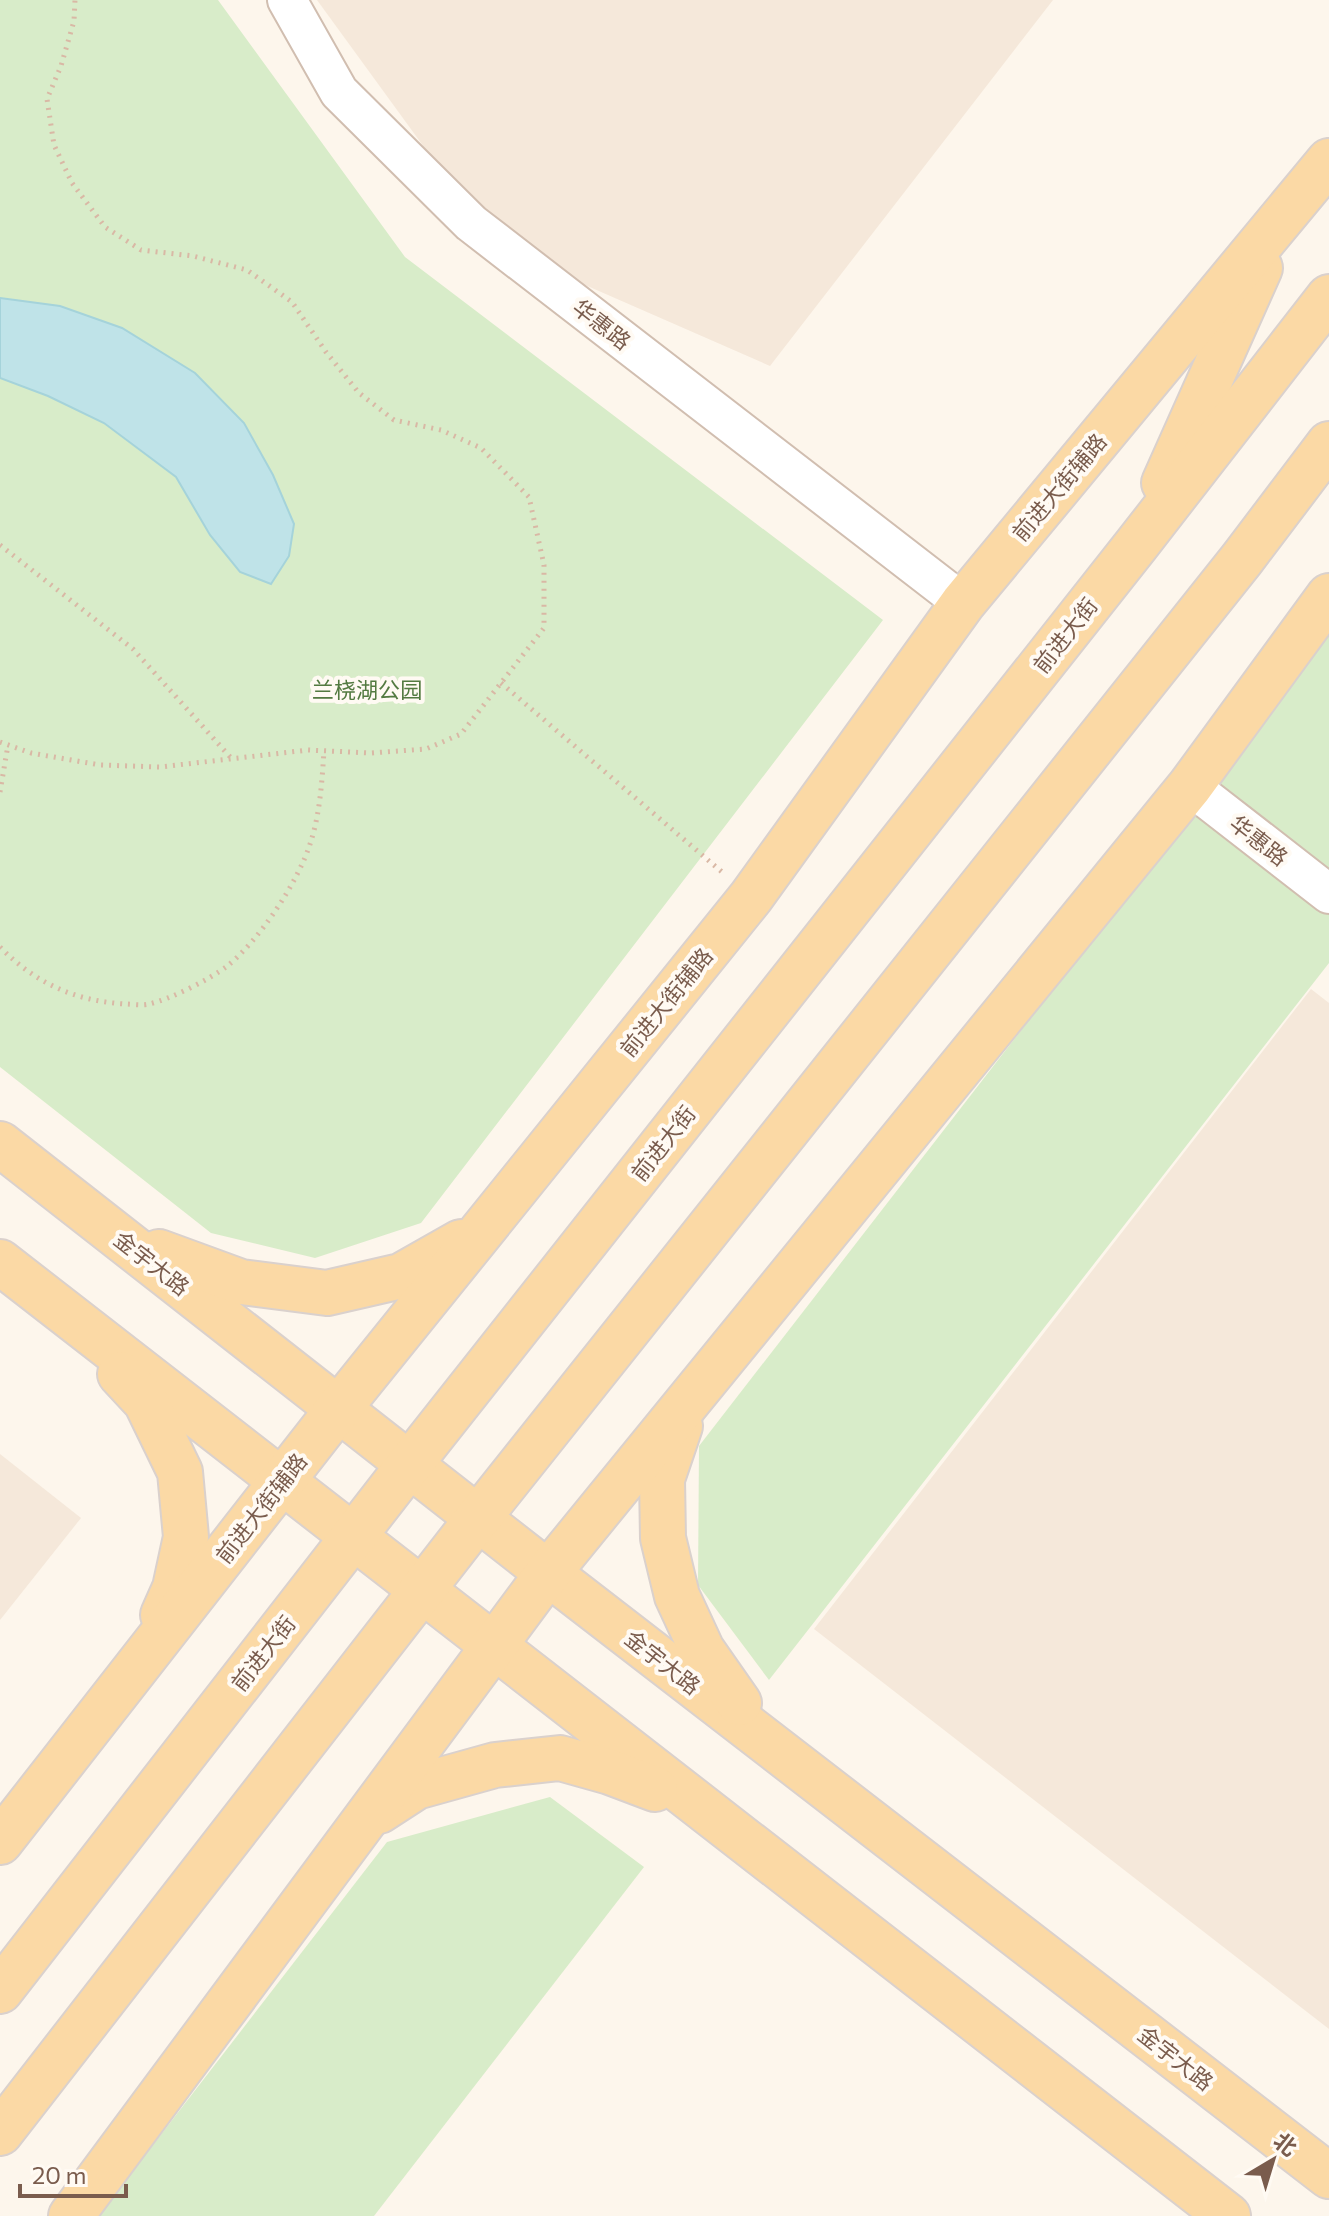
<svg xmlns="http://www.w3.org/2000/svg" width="1329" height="2216" font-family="Commissioner,'Noto Sans SC',sans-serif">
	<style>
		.residential { fill: #f5e8da }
		.green { fill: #d8ecc9 }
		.water { fill: #bfe3e8; stroke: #a5d3da; stroke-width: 2 }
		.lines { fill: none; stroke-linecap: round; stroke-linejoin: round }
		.minor-casing { stroke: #d1beb0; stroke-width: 42 }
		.major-casing { stroke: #dad1cd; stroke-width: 48 }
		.path { stroke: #d9b8a5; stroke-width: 5; stroke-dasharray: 2 6; stroke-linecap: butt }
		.minor { stroke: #fff; stroke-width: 38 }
		.major { stroke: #fbd9a5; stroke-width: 44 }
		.labels { text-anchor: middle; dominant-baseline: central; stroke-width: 8; stroke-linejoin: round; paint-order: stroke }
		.street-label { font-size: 22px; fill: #7a5c4d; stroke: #fffaf3 }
		.park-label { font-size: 22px; fill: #537a41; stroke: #fffaf3 }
	</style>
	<rect width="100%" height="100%" fill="#fdf6ec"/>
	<g class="residential">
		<polygon points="317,0 1053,0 770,366 496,246"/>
		<polygon points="1311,989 1329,1003 1329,2029 814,1629"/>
		<polygon points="0,1454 81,1518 0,1620"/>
	</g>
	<g class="green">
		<polygon points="0,0 218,0 405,257 883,620 421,1223 315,1258 211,1233 0,1067"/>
		<polygon points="1329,633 1329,963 769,1680 698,1585 699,1446"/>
		<polygon points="550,1797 644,1867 374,2216 98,2216 387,1842"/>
	</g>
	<polygon class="water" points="0,298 60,306 122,328 195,373 244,423 273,475 294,524 289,556 271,584 240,572 210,535 176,477 104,423 48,396 0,378"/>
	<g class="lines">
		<defs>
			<g id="minor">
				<polyline points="287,0 339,92 471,223 963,603"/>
				<polyline points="1190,786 1329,894"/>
			</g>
			<g id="major">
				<polyline points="1164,483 1260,268"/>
				<polyline points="0,1144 548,1573 1329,2176"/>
				<polyline points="159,1252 241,1282 327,1293 401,1276 461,1242"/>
				<polyline points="0,1262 1228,2216"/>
				<polyline points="120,1374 146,1402 180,1472 186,1537 175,1588 163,1615"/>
				<polyline points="680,1426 662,1479 663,1538 677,1596 702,1650 739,1703"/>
				<polyline points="379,1811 416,1787 495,1765 560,1758 610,1772 655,1789"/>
				<polyline points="0,1842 339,1408 751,897 963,603 1329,161"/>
				<polyline points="0,1991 409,1465 1137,544 1329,297"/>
				<polyline points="0,2133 478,1518 1242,559 1329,444"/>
				<polyline points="71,2216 548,1573 1190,786 1329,596"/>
			</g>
		</defs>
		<use href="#minor" class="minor-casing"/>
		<use href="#major" class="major-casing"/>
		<g class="path">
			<polyline points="0,545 133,649 232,759"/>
			<polyline points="501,683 722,872"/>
			<polyline points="0,742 31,753 100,765 160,767 308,750 371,753 426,749 461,734 544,628 544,565 529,497 481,448 441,430 394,420 359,393 326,352 292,302 247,270 193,256 141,250 105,227 72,183 54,145 47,99 61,66 74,21 75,0"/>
			<polyline points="0,792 8,745"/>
			<path d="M 0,947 C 35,983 75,1001 125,1004 C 132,1004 142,1006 149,1004 C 171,999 208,980 226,967 C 259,941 299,881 311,841 C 320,813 322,781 324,751"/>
		</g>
		<use href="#minor" class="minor"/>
		<use href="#major" class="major"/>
	</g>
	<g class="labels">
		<g class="street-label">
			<text transform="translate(602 324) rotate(38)">华惠路</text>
			<text transform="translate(1059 487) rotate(-50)">前进大街辅路</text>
			<text transform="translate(1065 635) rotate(-52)">前进大街</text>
			<text transform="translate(1259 840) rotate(38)">华惠路</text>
			<text transform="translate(666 1002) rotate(-51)">前进大街辅路</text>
			<text transform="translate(663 1143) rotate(-52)">前进大街</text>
			<text transform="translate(152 1263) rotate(38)">金宇大路</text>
			<text transform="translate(261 1508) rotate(-52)">前进大街辅路</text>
			<text transform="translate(263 1653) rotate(-52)">前进大街</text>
			<text transform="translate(663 1662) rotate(38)">金宇大路</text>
			<text transform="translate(1176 2058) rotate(38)">金宇大路</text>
		</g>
		<g class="park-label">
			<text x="367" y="689">兰桡湖公园</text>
		</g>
	</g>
	<g transform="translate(1273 2160) rotate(38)" stroke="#fffaf3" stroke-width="6" paint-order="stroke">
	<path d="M0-6L14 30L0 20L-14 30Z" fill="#7a5c4d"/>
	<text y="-12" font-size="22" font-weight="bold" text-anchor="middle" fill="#7a5c4d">北</text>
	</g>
	<path d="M20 2184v12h106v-12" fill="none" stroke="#7a5c4d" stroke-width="4"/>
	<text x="32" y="2184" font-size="24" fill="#7a5c4d" stroke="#fffaf3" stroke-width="6" paint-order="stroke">20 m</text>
</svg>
